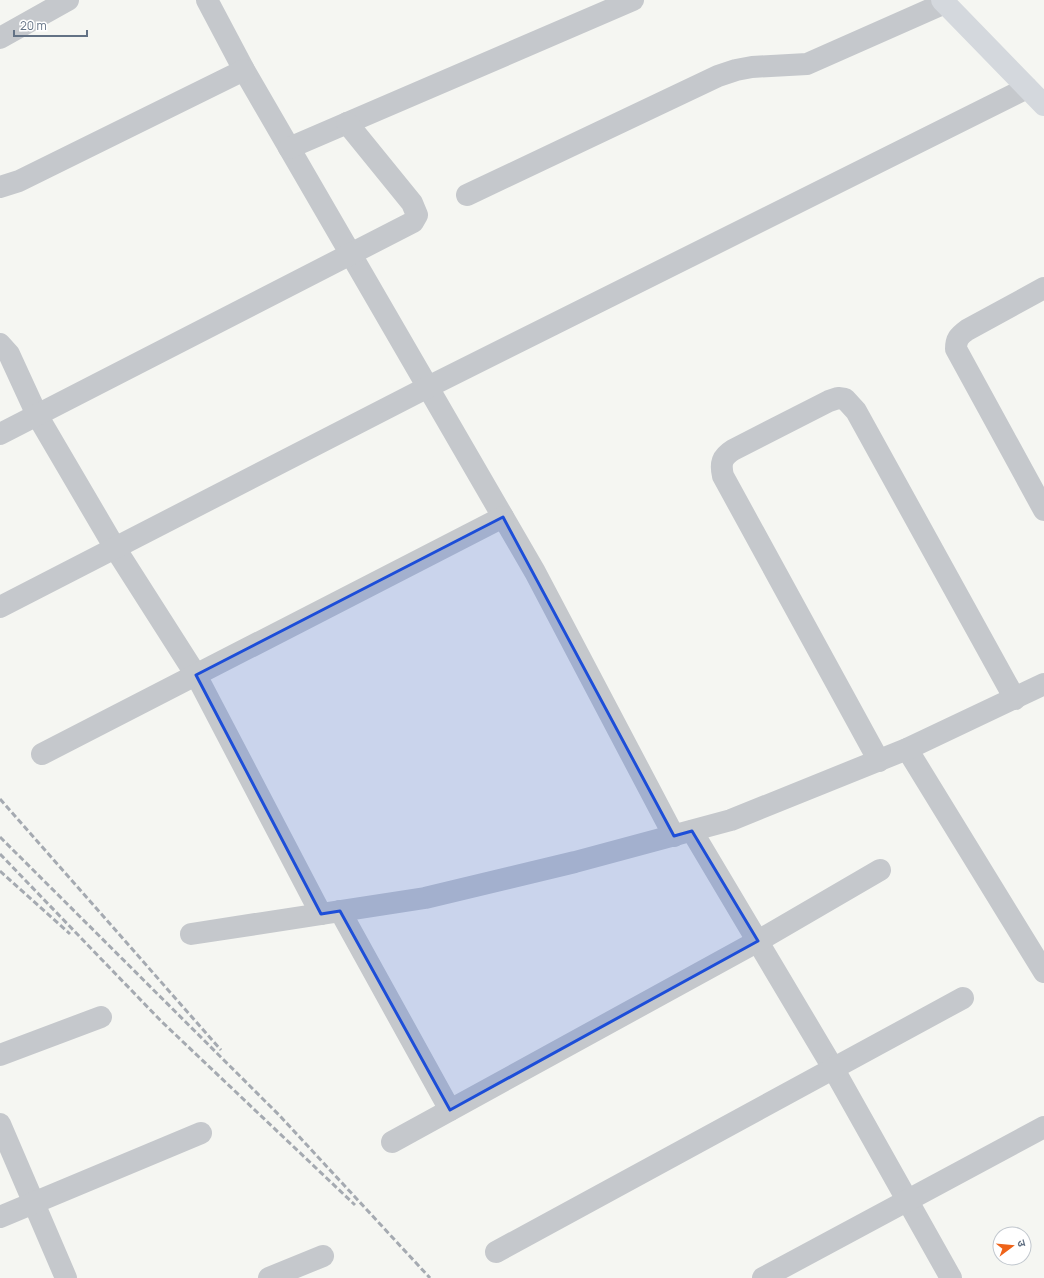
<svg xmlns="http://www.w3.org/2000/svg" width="1044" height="1278" font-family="Manrope,'Noto Sans Devanagari',sans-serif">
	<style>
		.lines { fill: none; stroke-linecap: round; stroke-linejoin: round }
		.street { stroke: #c5c8cc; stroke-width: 22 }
		.primary { stroke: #d4d8dd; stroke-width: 22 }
		.rail { stroke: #a5aab1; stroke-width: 3; stroke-dasharray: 6 3; stroke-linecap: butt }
		.marked { fill: #1d4ed8; fill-opacity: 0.2; stroke: #1d4ed8; stroke-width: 3; stroke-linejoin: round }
	</style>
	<rect width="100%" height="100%" fill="#f5f6f2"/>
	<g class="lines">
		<g class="street">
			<polyline points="207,0 244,70 535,572 674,836"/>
			<polyline points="0,38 68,0"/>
			<polyline points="289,148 633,0"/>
			<polyline points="0,187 19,181 244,70"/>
			<polyline points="467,195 718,76 736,70 752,67 807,64 945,3"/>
			<path d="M 1044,288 L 967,330 C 959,336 956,339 956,349 L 1044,510"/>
			<polyline points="0,344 9,354 37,415 115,548 196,675 321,914"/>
			<polyline points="0,434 413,222 417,215 412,203 347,123"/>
			<polyline points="0,607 428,387 1027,88"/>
			<polyline points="907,749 1044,972"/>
			<polyline points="42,754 503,517"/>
			<path d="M 879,761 L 723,476 C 720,463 722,457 733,450 L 829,401 L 838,398 L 845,399 L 856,411 L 1015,699"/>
			<polyline points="692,831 833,1068 951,1278"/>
			<polyline points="340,911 450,1110"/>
			<polyline points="191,934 425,898 575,862 731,820 907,749 1044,684"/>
			<polyline points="0,1055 101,1017"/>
			<polyline points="0,1124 66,1278"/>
			<polyline points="392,1142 758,941 880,870"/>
			<polyline points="0,1217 201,1133"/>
			<polyline points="496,1252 963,998"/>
			<polyline points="269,1278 323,1256"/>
			<polyline points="763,1278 1044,1127"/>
		</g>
		<polyline class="primary" points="942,0 1044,105"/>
		<g class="rail">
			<polyline points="0,799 221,1050"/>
			<polyline points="0,837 280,1116 430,1278"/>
			<polyline points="0,854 161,1021 355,1205"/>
			<polyline points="0,871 70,934"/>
		</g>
	</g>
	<path class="marked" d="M 503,517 L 674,836 L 692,831 L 758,941 L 450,1110 L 340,911 L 321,914 L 196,675 Z"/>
	<g transform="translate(1012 1246) rotate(74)"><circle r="19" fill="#ffffff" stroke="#c1c7ce"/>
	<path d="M0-3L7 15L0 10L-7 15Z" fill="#ee6319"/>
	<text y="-6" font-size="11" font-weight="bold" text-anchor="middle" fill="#637285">उ</text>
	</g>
	<path d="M14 30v6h73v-6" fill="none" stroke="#637285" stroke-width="2"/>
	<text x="20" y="30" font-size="12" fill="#637285" stroke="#ffffff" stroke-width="3" paint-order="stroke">20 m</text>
</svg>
